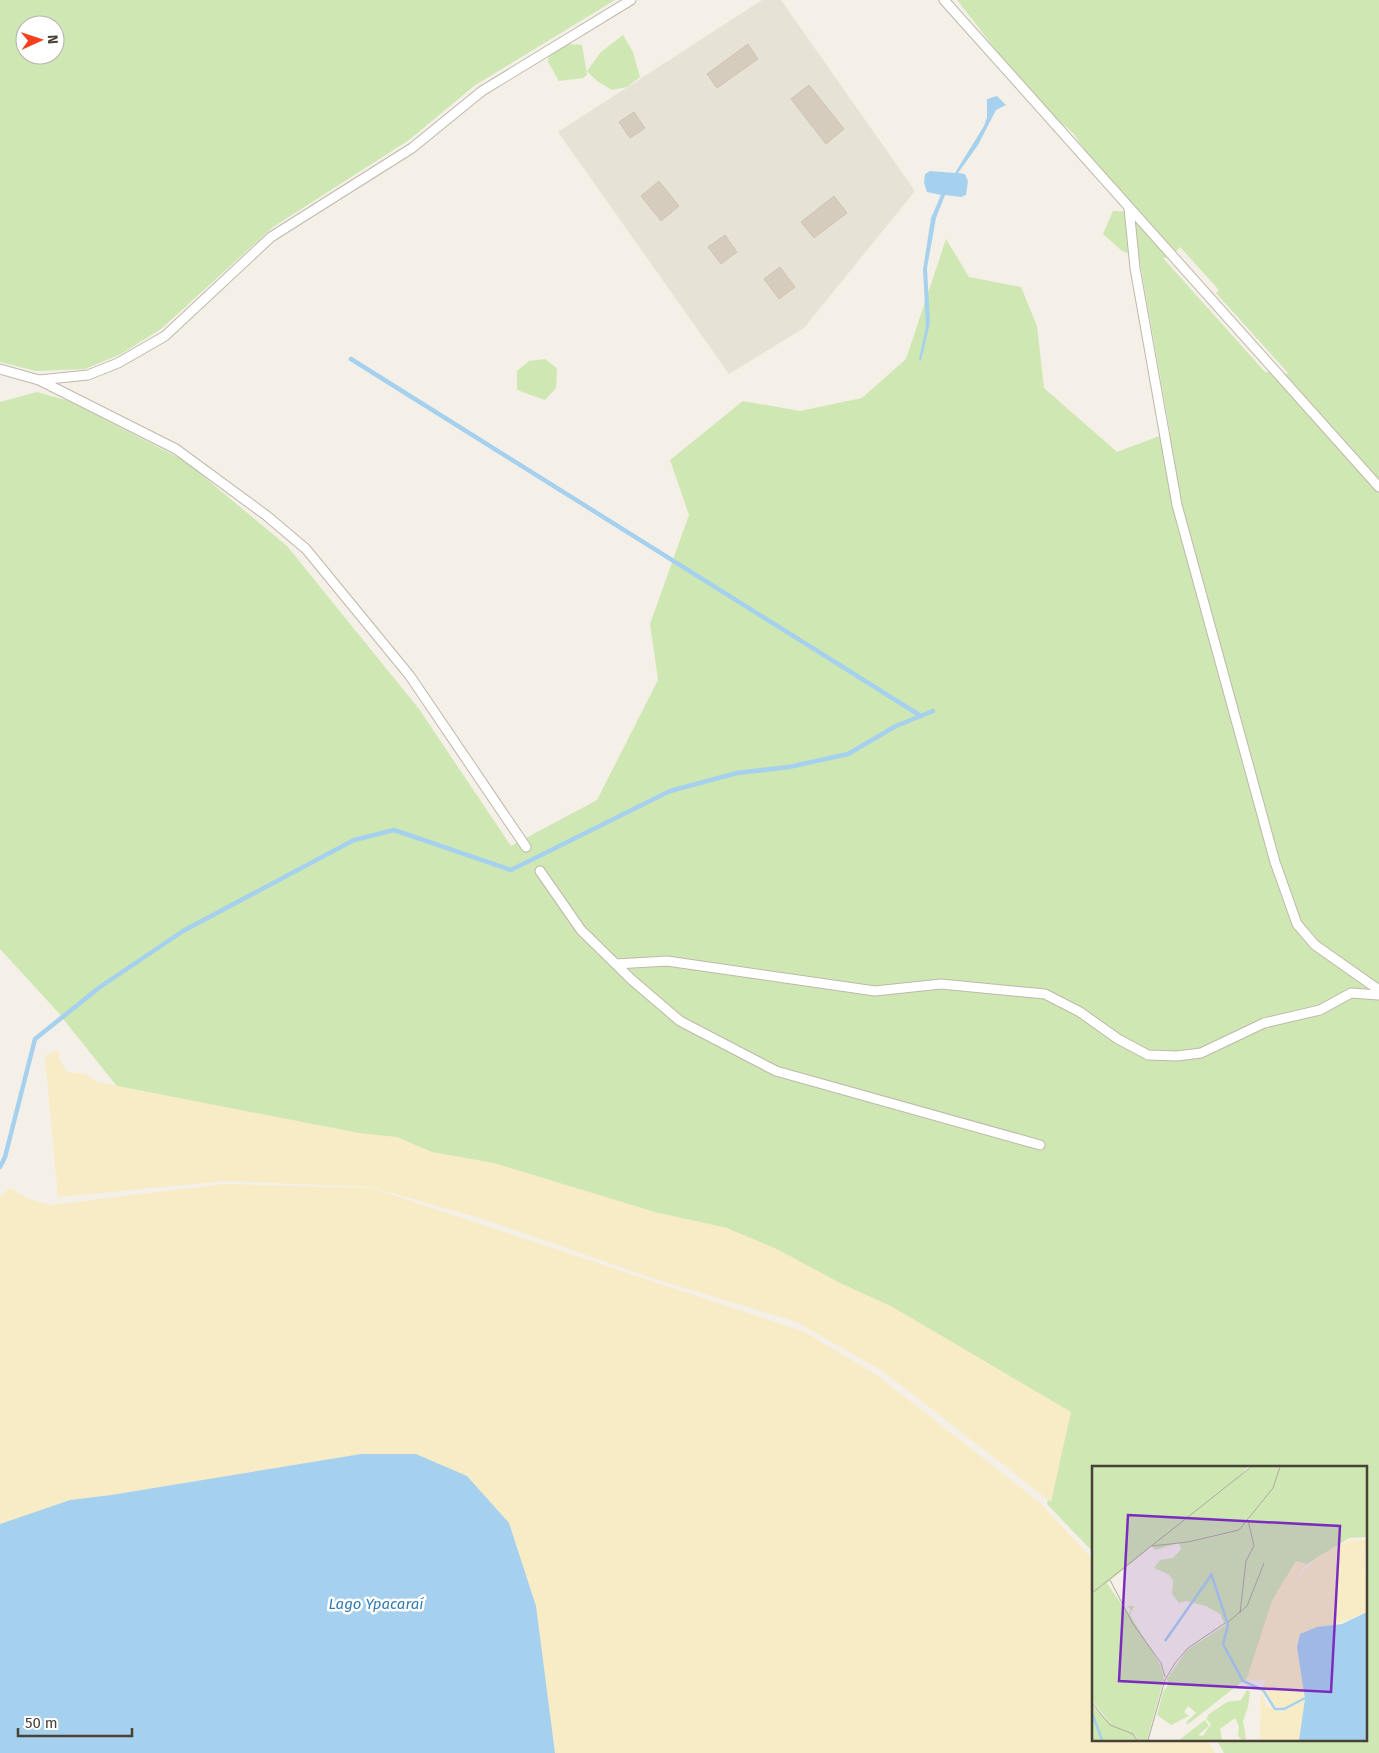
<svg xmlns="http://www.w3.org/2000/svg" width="1379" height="1753" font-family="'Fira Sans',sans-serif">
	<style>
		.residential { fill: #e7e2d6 }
		.green { fill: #cfe7b2; fill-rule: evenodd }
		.sand { fill: #f7ecc5 }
		.water { fill: #a6d1ee }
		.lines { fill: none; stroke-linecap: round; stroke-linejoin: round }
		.stream { stroke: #a6d1ee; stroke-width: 4.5 }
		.building { fill: #d5ccbe; stroke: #d0c4b1 }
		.lane-casing { stroke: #bfb8ab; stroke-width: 11 }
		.lane { stroke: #fff; stroke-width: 9 }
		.labels { text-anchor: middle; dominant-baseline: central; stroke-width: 5; stroke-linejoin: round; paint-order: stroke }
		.water-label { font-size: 15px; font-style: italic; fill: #327bb0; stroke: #fff }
		.inset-river { fill: none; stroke: #a6d1ee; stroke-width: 2.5 }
		.inset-road { fill: none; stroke: #afaaa1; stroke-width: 1 }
		.view { fill: #7b2cbf; fill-opacity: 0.15; stroke: #7b2cbf; stroke-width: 2.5 }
		.inset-edge { fill: none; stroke: #474137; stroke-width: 2.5 }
	</style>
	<rect width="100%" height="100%" fill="#f4f0e8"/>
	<polygon class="residential" points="762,0 781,0 915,191 804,328 729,374 558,132"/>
	<g class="green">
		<path d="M 0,0 L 615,0 L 474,86 L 409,140 L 273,227 L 161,329 L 121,354 L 85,369 L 36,371 L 0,362 ZM 25,25 L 55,25 L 55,55 L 25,55 Z"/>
		<path d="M 957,0 L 1379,0 L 1379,1753 L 1224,1753 L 1216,1739 L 1365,1739 L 1365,1467 L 1093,1467 L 1093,1552 L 1047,1504 L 1050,1491 L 932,1333 L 120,1090 L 56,1010 L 0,949 L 0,402 L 37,392 L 69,401 L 185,461 L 287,546 L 419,709 L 511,846 L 597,800 L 658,680 L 650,624 L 689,515 L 670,460 L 743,401 L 800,411 L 862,398 L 906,359 L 946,239 L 969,277 L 1021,287 L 1037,326 L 1044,388 L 1117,452 L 1170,432 L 1139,257 L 1122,251 L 1103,234 L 1113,211 L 1136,212 L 1117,197 L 1073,133 L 1035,100 ZM 1180,247 L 1219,290 L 1216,293 L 1289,374 L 1265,372 L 1163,258 L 1171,257 Z"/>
		<polygon points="623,35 633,52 640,77 627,87 612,90 597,81 587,71 601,52"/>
		<polygon points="555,43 582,45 587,75 583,78 559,81 548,62 549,53 545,47"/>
		<polygon points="545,359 557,368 556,388 545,400 517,390 517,369 517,371 529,361"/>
	</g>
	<g class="sand">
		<polygon points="58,1050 59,1058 67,1072 86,1074 97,1082 359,1133 397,1137 432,1152 494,1163 655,1212 727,1228 779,1250 840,1283 891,1306 1071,1412 1051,1502 884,1372 797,1322 652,1278 483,1219 371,1187 225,1181 58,1197 45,1056"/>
		<polygon points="225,1184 372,1188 805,1332 878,1376 1039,1502 1093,1560 1093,1739 1207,1739 1215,1753 555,1753 551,1728 361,1454 111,1495 70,1500 0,1524 0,1197 10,1188 29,1199 51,1205"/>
	</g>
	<g class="water">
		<polygon points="997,96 1006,105 996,110 978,145 958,173 965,174 968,181 966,195 961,197 945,195 936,218 927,268 930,323 921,361 919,359 926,327 923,270 931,218 941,195 927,192 924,183 925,174 930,171 955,173 984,126 987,117 987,99"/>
		<polygon points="361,1454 416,1454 467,1476 509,1523 536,1606 555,1753 0,1753 0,1524 70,1500 111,1495"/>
	</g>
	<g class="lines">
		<g class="stream">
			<polyline points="351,359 921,716"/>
			<polyline points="0,1167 5,1157 35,1039 100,987 183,931 354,840 394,830 511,870 670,791 737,773 789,767 848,754 896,726 933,711"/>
		</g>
	</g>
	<g class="building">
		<polygon points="748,44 758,59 717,88 707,74"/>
		<polygon points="809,85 844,129 826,144 791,99"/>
		<polygon points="634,112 645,128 630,138 619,122"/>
		<polygon points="659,181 679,206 661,221 641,196"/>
		<polygon points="834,196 847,213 814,238 801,222"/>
		<polygon points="725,235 737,252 721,264 708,247"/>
		<polygon points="780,267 795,287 779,299 764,279"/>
	</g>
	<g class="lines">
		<defs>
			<g id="lane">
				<polyline points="944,0 1379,487"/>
				<polyline points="1129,208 1135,268 1177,505 1275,862 1297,924 1315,945 1379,990"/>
				<polyline points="0,369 39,380 176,449 267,516 306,549 410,676 526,847"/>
				<polyline points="39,380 88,375 118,363 165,336 271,237 412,148 482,91 631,0"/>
				<polyline points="540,871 581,930 632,980 680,1021 776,1071 1040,1145"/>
				<polyline points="616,964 667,961 875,991 941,984 1045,994 1080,1012 1118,1039 1148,1055 1177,1056 1201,1053 1264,1023 1320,1010 1351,993 1379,995"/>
			</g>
		</defs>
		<use href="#lane" class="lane-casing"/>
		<use href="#lane" class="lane"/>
	</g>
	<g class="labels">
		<g class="water-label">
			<text x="376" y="1604">Lago Ypacaraí</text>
		</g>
	</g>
	<g transform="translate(1092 1466)">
		<rect width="275" height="275" fill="#f4f0e8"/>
		<path d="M 0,1 L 156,1 L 148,10 L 160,1 L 275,1 L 275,71 L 257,72 L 194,111 L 160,208 L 95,259 L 94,256 L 104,247 L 96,240 L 92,246 L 97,250 L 79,259 L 65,249 L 71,226 L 76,219 L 75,213 L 95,184 L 133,159 L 128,148 L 114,140 L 94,135 L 87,137 L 80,128 L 81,114 L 76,108 L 62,102 L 68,94 L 81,92 L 89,83 L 87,77 L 63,84 L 60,80 L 15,117 L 36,148 L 39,145 L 36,140 L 42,140 L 38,149 L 68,198 L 72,213 L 55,274 L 46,274 L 42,267 L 44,274 L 0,274 L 0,239 L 20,259 L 0,235 ZM 155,224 L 158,226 L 156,241 L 151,255 L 154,273 L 150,274 L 146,270 L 147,260 L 143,252 L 128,263 L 130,274 L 87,274 L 113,254 L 117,260 L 106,269 L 111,270 L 119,258 L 114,253 L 117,248 L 135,236 L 149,234 Z" fill="#cfe7b2"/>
		<path d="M 275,73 L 272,108 L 275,111 L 275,146 L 206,174 L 213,231 L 192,242 L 178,239 L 171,221 L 173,214 L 154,215 L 180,135 L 191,116 L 204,95 L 215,98 L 198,119 L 225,91 L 256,75 ZM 169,224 L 174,240 L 191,246 L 213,233 L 207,274 L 168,274 Z" fill="#f7ecc5"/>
		<path d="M 275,146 L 275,274 L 207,274 L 213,233 L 205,181 L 208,168 L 225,161 L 250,158 Z" fill="#a6d1ee"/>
		<path class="inset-river" d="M 119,107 L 136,159 L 131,178 L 151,215 L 171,224 L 183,243 L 192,243 L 213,232M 73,175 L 120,108M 0,247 L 10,274"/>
		<path class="inset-road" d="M 60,80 L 96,76 L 147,64 L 181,22 L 188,1M 18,114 L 41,158 L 69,197 L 73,211M 0,127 L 159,1M 148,147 L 154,95 L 162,80 L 156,54M 136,156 L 155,140 L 172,97M 0,237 L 18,259 L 41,268 L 45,274M 56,274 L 73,214 L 83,197 L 96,182 L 133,157"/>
		<path class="view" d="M 36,49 L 248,60 L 239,226 L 27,215 Z"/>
		<rect width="275" height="275" class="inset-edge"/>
	</g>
	<g transform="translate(40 40) rotate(87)"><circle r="24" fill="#ffffff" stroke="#b5b3af"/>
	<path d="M0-4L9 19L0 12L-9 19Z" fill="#f4401f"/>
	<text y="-8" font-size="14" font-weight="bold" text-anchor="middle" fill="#474137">N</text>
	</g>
	<path d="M18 1728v8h114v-8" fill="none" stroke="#474137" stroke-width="2.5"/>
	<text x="25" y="1728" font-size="15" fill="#474137" stroke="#ffffff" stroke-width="4" paint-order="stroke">50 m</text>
</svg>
